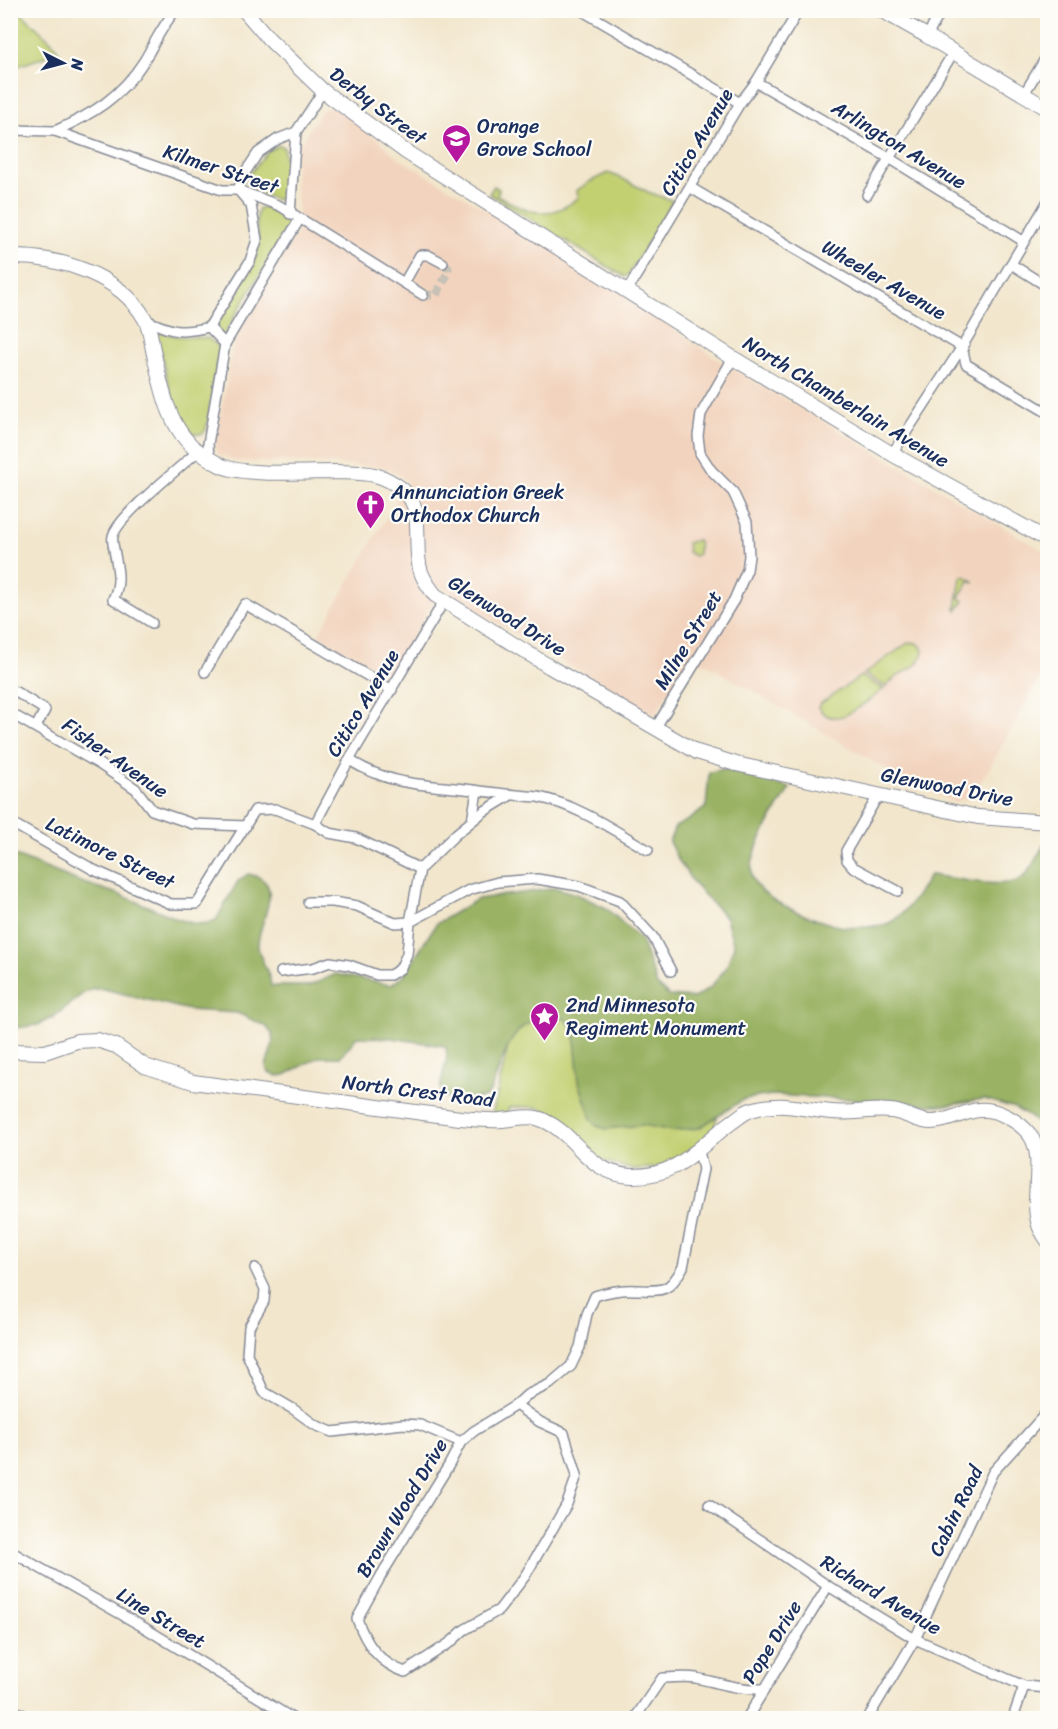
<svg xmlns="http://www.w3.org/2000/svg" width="1058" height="1729" font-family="Sriracha,sans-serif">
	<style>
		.built { fill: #f2d4be }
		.green { fill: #c3d072; stroke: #6f8068; stroke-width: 1.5 }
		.forest { fill: #9ab264; stroke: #5a7061; stroke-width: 1.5 }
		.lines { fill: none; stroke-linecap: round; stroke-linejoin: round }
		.street-tunnel { stroke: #c7c1b6; stroke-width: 9; stroke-dasharray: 9 4.5; stroke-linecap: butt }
		.street-casing { stroke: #868a95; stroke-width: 12 }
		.secondary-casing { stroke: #868a95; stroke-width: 16 }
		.street { stroke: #fff; stroke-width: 9 }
		.secondary { stroke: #fff; stroke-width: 14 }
		.labels { text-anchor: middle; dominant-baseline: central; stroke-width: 4.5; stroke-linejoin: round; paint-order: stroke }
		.street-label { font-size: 20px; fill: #1b2f5e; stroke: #fdfcf7 }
		.poi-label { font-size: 20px; fill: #1b2f5e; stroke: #fdfcf7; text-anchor: start }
	</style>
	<rect width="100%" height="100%" fill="#fdfcf7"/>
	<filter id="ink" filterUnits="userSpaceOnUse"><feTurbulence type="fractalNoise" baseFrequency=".0167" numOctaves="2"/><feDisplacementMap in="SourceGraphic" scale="12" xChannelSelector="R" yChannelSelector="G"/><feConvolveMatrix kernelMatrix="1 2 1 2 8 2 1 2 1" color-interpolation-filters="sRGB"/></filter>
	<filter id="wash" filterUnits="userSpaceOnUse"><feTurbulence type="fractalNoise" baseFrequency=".008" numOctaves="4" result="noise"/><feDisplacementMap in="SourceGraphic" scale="24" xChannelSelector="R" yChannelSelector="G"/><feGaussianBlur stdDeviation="1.35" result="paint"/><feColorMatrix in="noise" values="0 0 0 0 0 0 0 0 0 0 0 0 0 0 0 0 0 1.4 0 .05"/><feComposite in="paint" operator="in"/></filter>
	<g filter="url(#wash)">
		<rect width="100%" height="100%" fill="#f2e6cc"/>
		<polygon class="built" points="336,108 380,141 398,158 593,272 720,361 1047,553 1047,664 990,767 970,798 954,802 898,776 691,655 655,715 456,599 441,587 390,677 318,635 407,482 401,476 383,467 302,462 235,461 218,454 215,447 234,340 297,233 298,210 295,183 296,151 323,109"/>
		<g class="green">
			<polygon points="14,11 19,11 53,43 59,52 12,68 10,66 10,14"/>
			<path d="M 279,145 L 284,148 L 287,191 L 285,197 L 277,200 C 266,195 246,191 247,177 L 268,151 Z"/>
			<path d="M 608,173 L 621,178 L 648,192 L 673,201 L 629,274 L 625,277 L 489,194 L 494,186 L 499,189 L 497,195 C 527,213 550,222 579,197 L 576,191 L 591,181 Z"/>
			<path d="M 266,207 L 288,220 L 288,228 L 223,336 L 216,330 L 217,322 L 257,255 C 261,240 253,220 259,208 Z"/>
			<path d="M 159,331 L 174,336 L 207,338 L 218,345 L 220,350 L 206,430 L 202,434 L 194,434 C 171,414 164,364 157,335 Z"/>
			<polygon points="697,540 699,543 698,554 694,556 688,552 687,543"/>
			<polygon points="963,575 975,582 969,581 959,597 964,601 957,610 956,608 961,577"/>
			<path d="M 908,643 C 916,641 921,644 923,651 C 919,672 897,671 886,687 L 864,674 Z"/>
			<path d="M 861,676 L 884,689 C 866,701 835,734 818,707 L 820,704 Z"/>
			<polygon points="523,982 742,1005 714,1131 697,1145 659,1168 630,1169 601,1160 554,1119 551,1112 536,1107 510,1107 506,1113 492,1115"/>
		</g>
		<path class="forest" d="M 724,769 L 790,788 C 778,809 748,850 752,875 C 755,900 821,923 844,927 C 852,928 882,927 889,923 C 907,914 919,891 930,875 C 950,877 1006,891 1022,878 C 1031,871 1040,850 1047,840 L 1047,1168 L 1043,1132 L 1034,1120 L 1015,1108 L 984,1099 L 945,1105 L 927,1105 L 904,1102 L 772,1095 L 744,1099 L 699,1128 L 672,1131 L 643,1125 L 606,1129 L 597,1126 L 591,1119 L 579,1082 L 574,1030 L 564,1018 C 554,1018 544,1017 536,1020 C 505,1029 501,1073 487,1097 C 476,1098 464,1101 453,1099 C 425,1096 454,1064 445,1046 L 391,1038 L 357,1037 L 340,1057 L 319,1057 L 285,1075 L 277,1076 L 267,1071 L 266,1066 L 273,1043 L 272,1034 L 266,1026 L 237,1013 L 189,1010 L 104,989 L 93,989 L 84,993 L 53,1017 L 38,1025 L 16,1028 L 11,1023 L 11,854 L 78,881 L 121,895 L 178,919 L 196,924 L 208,923 L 216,920 L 238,881 L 248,874 C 290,881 257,922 258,946 C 259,960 271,972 271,986 L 309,986 L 336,974 L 391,985 L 404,975 L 436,924 L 454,913 L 478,899 L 556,888 L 579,895 L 606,908 L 641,940 L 657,985 L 669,996 L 694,998 L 710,988 L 726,968 L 734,946 L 726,918 L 694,884 L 677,858 L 669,842 L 675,827 L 690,819 L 706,807 L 709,772 Z"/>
	</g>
	<g filter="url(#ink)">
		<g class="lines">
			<polyline class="street-tunnel" points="423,295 436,295 448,273 448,268 443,263"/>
			<defs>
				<g id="street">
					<polyline points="581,10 740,103"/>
					<polyline points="927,36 942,10"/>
					<polyline points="756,82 889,158 1023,241"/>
					<polyline points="1024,94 1048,54"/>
					<polyline points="10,130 55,131 222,190 238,190 280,206 404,283"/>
					<path d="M 55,131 C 93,114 121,97 144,61 C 155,43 162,25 176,10"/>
					<polyline points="691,188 962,347 966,364 1048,413"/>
					<polyline points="867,195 953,53"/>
					<polyline points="290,214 296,132"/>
					<polyline points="1011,264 1048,287"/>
					<polyline points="627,291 740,103 756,82 799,10"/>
					<polyline points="423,295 404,283 420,255 428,255 443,263"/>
					<path d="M 146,320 C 172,332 181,334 209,327"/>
					<polyline points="209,327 250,261 257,240 251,205 238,190 244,174 258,153 278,139 296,132 323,91"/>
					<polyline points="209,327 225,344"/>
					<polyline points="892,454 962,347 1048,201"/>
					<polyline points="209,457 208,444 225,344 299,220"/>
					<path d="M 152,623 L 113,599 C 122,581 117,568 114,549 C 113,545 112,540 113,536 C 118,516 180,468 198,451"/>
					<polyline points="205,672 245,604 392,690"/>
					<polyline points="10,691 16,692 45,710 36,727"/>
					<polyline points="10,713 99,764 136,789 152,810 193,824 246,826"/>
					<polyline points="656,727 734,600 747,570 749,556 747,522 733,492 711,470 700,453 698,436 701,414 733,358"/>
					<path d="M 349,760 C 387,783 413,784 455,788 C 483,791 510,795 538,797 C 578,805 613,830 648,850"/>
					<polyline points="879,794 846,851 847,860 853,867 898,891"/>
					<polyline points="472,821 477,791"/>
					<polyline points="10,822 94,870 171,904 197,904 255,810 275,809 315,824 329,833 356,838 420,869"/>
					<polyline points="315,824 349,760 444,601"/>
					<polyline points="308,902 333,902 357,906 395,923 410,922 469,890 498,882 537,879 579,886 620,901 653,937 671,971"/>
					<polyline points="281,972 313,968 330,962 349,965 377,975 390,975 400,969 407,954 410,922 420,869 456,834 483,812 511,795"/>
					<polyline points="255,1268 265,1289 264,1301 249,1327 247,1354 264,1392 293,1409 315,1425 332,1432 403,1424 420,1425 461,1442"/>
					<path d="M 516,1405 L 540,1422 L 564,1433 L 577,1475 L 567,1504 L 525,1576 L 499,1610 L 464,1630 L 451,1642 L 405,1672 C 379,1663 366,1644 357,1619 L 382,1574 L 449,1465 L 461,1442 L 474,1431 L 516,1405 L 527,1395 L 550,1384 L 571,1366 L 580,1347 L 587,1314 L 595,1296 C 609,1291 623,1289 637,1290 C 664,1291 669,1292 683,1267 L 703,1169 L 699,1151"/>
					<polyline points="709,1505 828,1586 915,1639 1024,1686 1048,1688"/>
					<polyline points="10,1551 140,1625 292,1718"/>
					<polyline points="10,1708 29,1718"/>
					<path d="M 635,1718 L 662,1678 C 673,1678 685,1676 696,1678 C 719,1683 739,1690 763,1689"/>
					<polyline points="747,1718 828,1586"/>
					<polyline points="868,1718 915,1639 993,1472 1048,1411"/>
					<polyline points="1013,1718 1024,1686"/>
				</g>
				<g id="secondary">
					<polyline points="244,10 269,39 323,91 406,152 733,358 892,454 1048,540"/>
					<polyline points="881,10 927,36 1048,109"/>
					<path d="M 10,257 C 59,256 120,275 145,319 C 150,327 151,340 153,350 C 161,385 168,429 198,451 C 205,456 214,462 222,466 C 245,476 307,472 335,472 C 363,473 380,471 403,490 C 426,508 412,548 421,572 C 424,581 430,588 435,595 L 550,667 L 697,752 L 736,764 L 978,817 L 1048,822"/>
					<path d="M 10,1051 L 45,1052 L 77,1041 L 97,1040 L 116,1046 L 145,1066 L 193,1082 L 460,1118 C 473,1119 487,1121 501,1120 C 516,1119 531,1114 545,1121 C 578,1136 588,1174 631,1176 C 680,1177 697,1147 732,1122 C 738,1118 744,1112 751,1110 C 783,1100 802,1110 832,1112 C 852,1114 872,1109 891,1111 C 905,1112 917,1122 931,1122 C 949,1122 964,1111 979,1110 C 997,1108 1020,1122 1030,1135 C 1046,1158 1030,1198 1039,1225 C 1040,1230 1045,1236 1048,1241"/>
				</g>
			</defs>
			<use href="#street" class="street-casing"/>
			<use href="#secondary" class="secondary-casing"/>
			<use href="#street" class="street"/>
			<use href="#secondary" class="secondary"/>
		</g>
	</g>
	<defs>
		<symbol id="school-pin" viewBox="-11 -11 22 30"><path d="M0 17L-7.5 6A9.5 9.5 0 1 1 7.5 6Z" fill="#b5179e" stroke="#fdfcf7"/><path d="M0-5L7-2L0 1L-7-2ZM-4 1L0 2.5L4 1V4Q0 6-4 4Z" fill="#fff"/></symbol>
		<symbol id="church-pin" viewBox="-11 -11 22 30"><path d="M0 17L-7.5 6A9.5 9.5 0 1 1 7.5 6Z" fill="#b5179e" stroke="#fdfcf7"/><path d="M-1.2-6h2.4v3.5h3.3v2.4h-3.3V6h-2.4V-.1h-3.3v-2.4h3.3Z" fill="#fff"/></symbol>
		<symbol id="sight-pin" viewBox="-11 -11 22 30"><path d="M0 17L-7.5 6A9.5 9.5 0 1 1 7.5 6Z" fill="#b5179e" stroke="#fdfcf7"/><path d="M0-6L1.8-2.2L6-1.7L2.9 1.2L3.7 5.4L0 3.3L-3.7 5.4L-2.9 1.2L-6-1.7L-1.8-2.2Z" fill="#fff"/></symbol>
	</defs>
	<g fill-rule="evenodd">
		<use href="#school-pin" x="440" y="122" width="33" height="45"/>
		<use href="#church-pin" x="354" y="488" width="33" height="45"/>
		<use href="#sight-pin" x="528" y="1000" width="33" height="45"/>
	</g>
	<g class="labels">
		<g class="street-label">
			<text transform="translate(378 106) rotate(37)">Derby Street</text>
			<text transform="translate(697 142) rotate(-59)">Citico Avenue</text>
			<text transform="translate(899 145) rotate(31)">Arlington Avenue</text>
			<text transform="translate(221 169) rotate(18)">Kilmer Street</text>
			<text transform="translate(884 280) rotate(30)">Wheeler Avenue</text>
			<text transform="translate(846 402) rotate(31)">North Chamberlain Avenue</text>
			<text transform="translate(507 616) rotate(32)">Glenwood Drive</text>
			<text transform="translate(688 640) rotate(-59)">Milne Street</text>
			<text transform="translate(363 703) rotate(-59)">Citico Avenue</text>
			<text transform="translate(115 758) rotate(35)">Fisher Avenue</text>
			<text transform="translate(947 787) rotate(11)">Glenwood Drive</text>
			<text transform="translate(110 853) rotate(26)">Latimore Street</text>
			<text transform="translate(418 1091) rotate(7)">North Crest Road</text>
			<text transform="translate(402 1508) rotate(-59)">Brown Wood Drive</text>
			<text transform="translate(956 1511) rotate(-64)">Cabin Road</text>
			<text transform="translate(881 1595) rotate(31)">Richard Avenue</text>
			<text transform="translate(161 1618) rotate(31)">Line Street</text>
			<text transform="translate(772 1642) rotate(-58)">Pope Drive</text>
		</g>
		<g class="poi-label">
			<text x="477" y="126">Orange<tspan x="477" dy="23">Grove School</tspan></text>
			<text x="391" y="492">Annunciation Greek<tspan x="391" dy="23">Orthodox Church</tspan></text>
			<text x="566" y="1005">2nd Minnesota<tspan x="566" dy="23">Regiment Monument</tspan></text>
		</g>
	</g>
	<rect width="1058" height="1729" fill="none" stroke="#fdfcf7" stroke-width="36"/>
	<g transform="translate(63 63) rotate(96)" stroke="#fdfcf7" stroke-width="4.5" paint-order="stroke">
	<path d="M0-4.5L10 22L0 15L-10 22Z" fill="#1b2f5e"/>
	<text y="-9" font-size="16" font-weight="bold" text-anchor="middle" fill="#1b2f5e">N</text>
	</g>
</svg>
